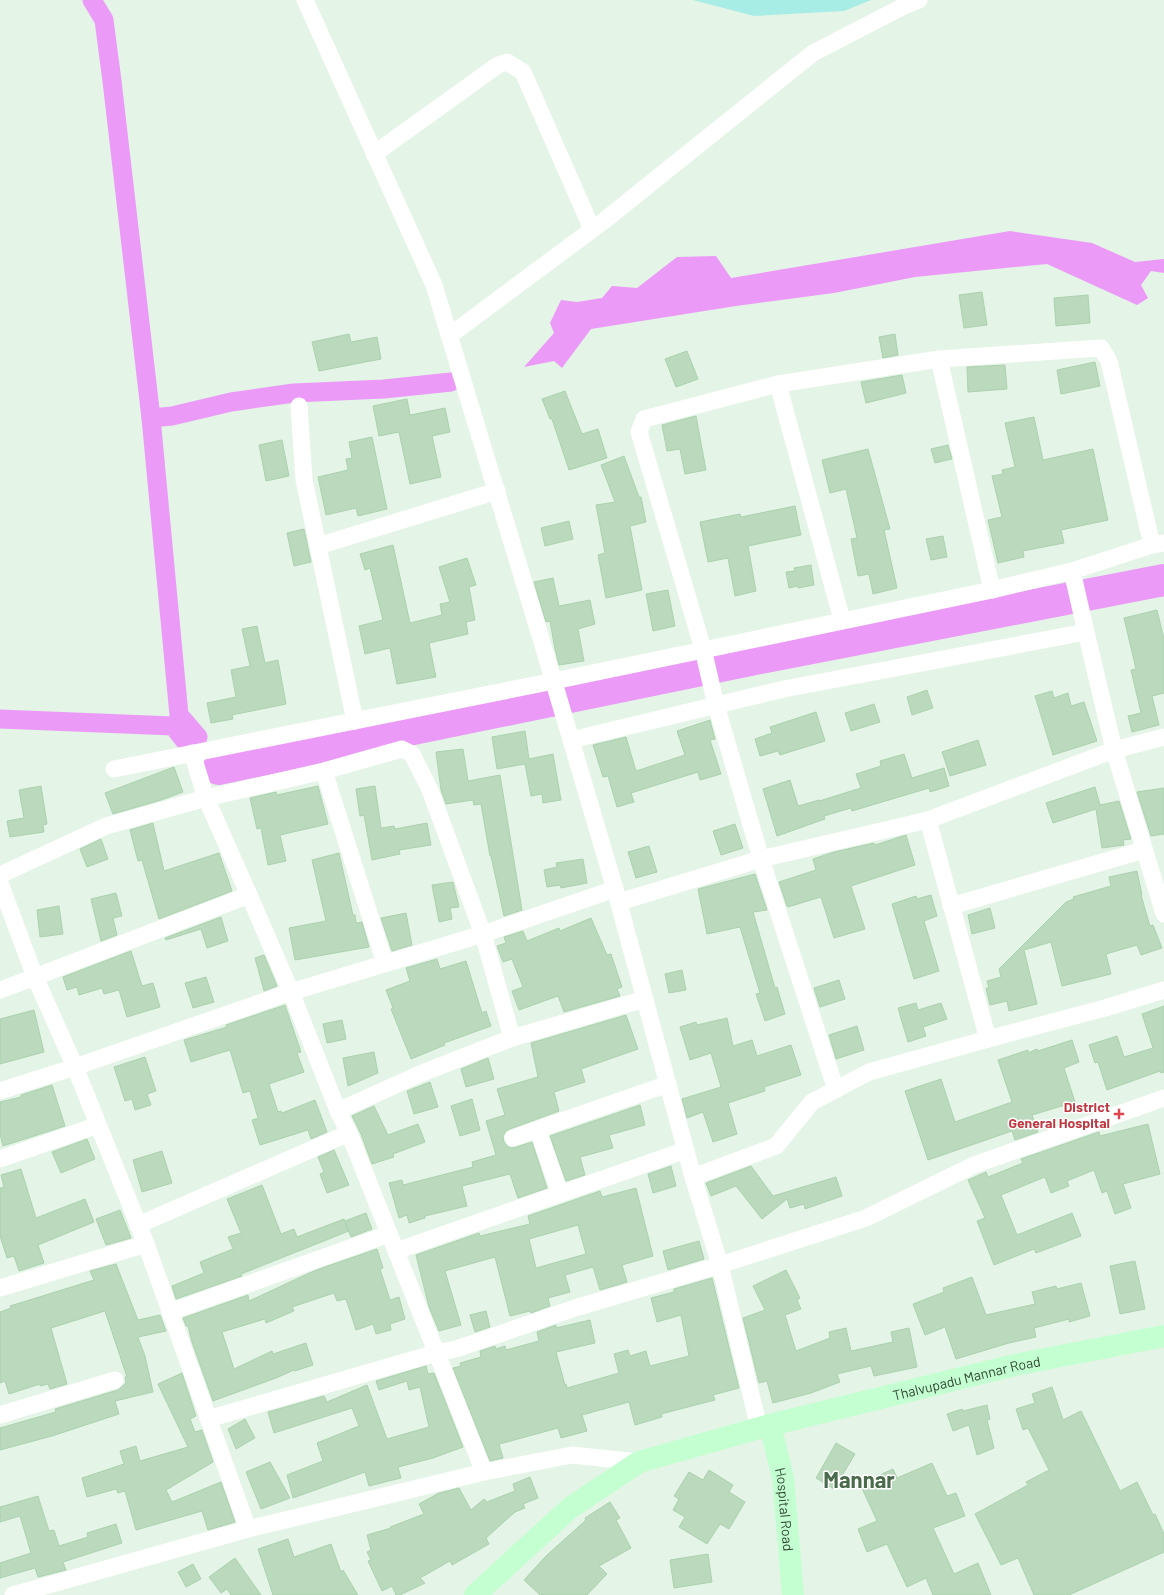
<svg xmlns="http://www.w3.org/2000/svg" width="1164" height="1595" font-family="Barlow,sans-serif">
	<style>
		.green { fill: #a8ece6 }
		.water { fill: #eb9af7 }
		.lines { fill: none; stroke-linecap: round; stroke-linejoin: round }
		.canal { stroke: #eb9af7; stroke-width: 19 }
		.river { stroke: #eb9af7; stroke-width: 32 }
		.building { fill: #bbd9bd; stroke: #abd2ae; fill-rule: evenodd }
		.street { stroke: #fff; stroke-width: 17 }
		.secondary { stroke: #c3ffd0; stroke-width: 22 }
		.health-dot { fill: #e0444e; stroke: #fff; stroke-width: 1.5 }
		.labels { text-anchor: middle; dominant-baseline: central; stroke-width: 3; stroke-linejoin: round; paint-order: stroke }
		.health-label { font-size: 14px; font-weight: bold; fill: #be3a42; stroke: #fff; text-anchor: end }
		.street-label { font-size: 14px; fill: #334635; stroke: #fff }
		.town-label { font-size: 22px; font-weight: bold; fill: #496a4b; stroke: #fff }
	</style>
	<rect width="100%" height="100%" fill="#e4f4e6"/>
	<polygon class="green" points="693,0 871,0 844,11 754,16"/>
	<polygon class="water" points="1010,231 1092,243 1135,262 1164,259 1164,273 1151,271 1141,285 1148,298 1137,305 1047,264 915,277 834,293 736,306 591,329 562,368 554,361 524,367 554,333 550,323 561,300 577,302 602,298 612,286 637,288 677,257 716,256 731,278"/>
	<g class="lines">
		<g class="canal">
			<polyline points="92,0 104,20 112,81 151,418"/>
			<polyline points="0,719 173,726 184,740 198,737 179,715 151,418 172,416 231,402 294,393 384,389 451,382"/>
		</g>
		<polyline class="river" points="218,769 750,660 1164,580"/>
	</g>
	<g class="building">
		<polygon points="982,292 987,325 964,328 959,295"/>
		<polygon points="1088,295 1090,323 1056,326 1054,298"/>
		<polygon points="349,334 351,342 377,337 381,359 319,371 312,342"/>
		<polygon points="895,334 898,355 883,358 879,337"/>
		<polygon points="687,351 698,379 676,387 665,359"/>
		<polygon points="1095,362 1100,386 1061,394 1057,370"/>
		<polygon points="1005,365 1007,389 968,392 967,367"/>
		<polygon points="902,375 906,393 866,403 861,382"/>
		<polygon points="565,391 582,434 598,429 607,458 569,470 552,419 550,419 542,399"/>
		<polygon points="407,399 410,415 445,408 450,432 432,436 441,477 410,484 399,432 379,436 373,406"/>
		<polygon points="696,416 706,470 685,474 680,449 667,451 662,425"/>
		<polygon points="1034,417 1043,460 1093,449 1108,520 1061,530 1064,543 1023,551 1024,557 998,563 988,520 1002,517 992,476 1003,474 1002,470 1015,467 1005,423"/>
		<polygon points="372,437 387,509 358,516 356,508 326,515 318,477 348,470 346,459 352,458 349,442"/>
		<polygon points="282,440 289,476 266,481 259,445"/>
		<polygon points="948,445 952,459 935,463 931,449"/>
		<polygon points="868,449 890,529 884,530 897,588 873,594 869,574 858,576 851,539 857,538 846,489 830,493 822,460"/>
		<polygon points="624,456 639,497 641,497 646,522 630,526 642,590 606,598 598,555 605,553 596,505 615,502 601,465"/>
		<polygon points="795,506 801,535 748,546 756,591 735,596 728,558 708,562 700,522 740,514 741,517"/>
		<polygon points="569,521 573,539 545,546 541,528"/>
		<polygon points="304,529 311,562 294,566 287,533"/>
		<polygon points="943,536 947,557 931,560 926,539"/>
		<polygon points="393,545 410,623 442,615 440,604 450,602 439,567 467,558 476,585 469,587 475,620 466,622 468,634 429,643 436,677 397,684 390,648 365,654 359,626 383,620 370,568 365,570 360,554"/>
		<polygon points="811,565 814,585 798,588 798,586 789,588 786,572 795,571 794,568"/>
		<polygon points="553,578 559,606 590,600 595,624 578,629 584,661 559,665 555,649 550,621 546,622 534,582"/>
		<polygon points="668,590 675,626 653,631 646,594"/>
		<polygon points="1157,610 1164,639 1164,693 1152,696 1159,725 1132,732 1128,716 1141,713 1131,670 1136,669 1124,618"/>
		<polygon points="257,626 265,663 278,660 286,704 232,715 233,719 211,723 207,703 236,697 231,670 250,666 242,629"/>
		<polygon points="927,690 933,708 912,715 907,697"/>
		<polygon points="1052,691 1054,698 1068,693 1071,706 1084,702 1097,741 1053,755 1035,696"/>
		<polygon points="874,704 880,722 851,731 845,713"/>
		<polygon points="816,712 825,741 780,755 778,751 760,756 755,739 772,733 770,727"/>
		<polygon points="710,720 715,739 710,740 721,774 700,780 698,772 631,793 634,802 617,807 608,776 603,777 593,745 626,737 636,771 685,755 677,731"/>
		<polygon points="525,731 529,759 553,754 561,800 543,803 542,794 531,796 525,764 497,769 492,737"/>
		<polygon points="978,740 986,765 950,776 942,752"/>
		<polygon points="463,749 468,781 500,775 522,910 504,916 491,856 490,856 481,804 474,805 473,800 446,804 441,790 436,752"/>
		<polygon points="904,754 912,778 944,768 949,786 930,792 929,788 852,811 851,808 824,816 825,819 777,836 763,789 790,780 798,806 819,800 819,801 861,788 856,774 881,766 880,761"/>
		<polygon points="174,767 183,792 161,800 113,814 105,793"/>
		<polygon points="41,786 47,824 43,825 44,832 10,837 7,821 24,818 19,790"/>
		<polygon points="318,786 328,824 280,835 286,861 268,865 261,828 257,829 250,798 276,792 277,795"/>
		<polygon points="375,786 381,828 394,826 395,829 427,823 431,845 399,850 400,854 372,860 364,815 360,816 356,789"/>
		<polygon points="1095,787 1100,805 1119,801 1131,839 1123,840 1124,845 1102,848 1096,809 1053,823 1046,803"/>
		<polygon points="1164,788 1164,834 1151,836 1137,792"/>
		<polygon points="153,823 164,871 219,853 232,891 159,919 142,860 138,861 130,830"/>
		<polygon points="735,824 743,848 721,855 713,831"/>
		<polygon points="906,835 915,865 851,886 865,929 834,938 821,897 788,907 787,906 779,882 816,870 813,859 834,852 874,843 875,845"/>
		<polygon points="101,839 108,859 87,867 80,849"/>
		<polygon points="649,846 657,872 636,878 628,852"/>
		<polygon points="339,853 353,915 355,915 356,923 362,922 369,947 295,960 289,928 326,921 312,860"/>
		<polygon points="583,859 587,883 561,888 560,885 547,887 544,870 557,867 556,863"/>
		<polygon points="1137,871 1142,895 1141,895 1150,926 1153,925 1162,948 1141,955 1137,945 1106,954 1111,974 1062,986 1051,942 1024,950 1037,1004 1009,1011 1007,1001 990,1005 986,988 989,988 987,981 1001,977 999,969 1066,902 1074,899 1073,897 1111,886 1109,877"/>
		<polygon points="755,874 767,910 753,912 775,988 777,987 785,1014 765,1021 756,994 760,993 740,927 707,934 698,889"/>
		<polygon points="453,882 459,907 450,908 452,919 439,922 432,885"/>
		<polygon points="116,893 122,916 113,918 117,935 101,941 91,899"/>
		<polygon points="931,895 937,916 924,921 939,971 914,979 892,904 916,896 917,899"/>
		<polygon points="59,906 63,934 40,937 37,910"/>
		<polygon points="990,908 995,928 972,934 968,915"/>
		<polygon points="406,913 412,945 392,951 381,918"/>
		<polygon points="221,917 228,941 207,948 201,929 166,940 165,938"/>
		<polygon points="591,918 607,955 611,954 622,987 617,989 620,996 564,1012 558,996 519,1010 512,991 523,987 512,959 503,962 497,946 506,943 504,937 523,931 527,941 559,928 560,931"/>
		<polygon points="131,951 142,986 153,983 160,1007 127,1017 119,990 104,994 102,988 79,995 77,987 67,990 63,977"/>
		<polygon points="264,955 277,986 264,991 255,958"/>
		<polygon points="437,959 440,969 466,961 482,1013 486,1011 491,1026 444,1043 445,1045 411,1059 391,1009 393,1008 386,990 410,981 406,968"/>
		<polygon points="682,970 686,990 669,993 665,974"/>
		<polygon points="206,977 214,1002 193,1008 185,983"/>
		<polygon points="839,980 845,999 820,1007 814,988"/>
		<polygon points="916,1003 918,1010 941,1003 947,1019 923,1027 926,1036 908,1042 898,1008"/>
		<polygon points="285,1005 301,1052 297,1053 304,1072 269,1084 278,1112 281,1111 282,1113 315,1100 327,1132 311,1139 308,1130 260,1145 252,1120 258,1118 250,1091 243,1093 230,1050 191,1062 184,1040 227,1027 226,1025"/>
		<polygon points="1164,1006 1164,1072 1161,1073 1160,1071 1107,1090 1098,1062 1095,1063 1089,1045 1117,1036 1124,1057 1153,1048 1142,1014"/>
		<polygon points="34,1010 44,1052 0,1064 0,1019"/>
		<polygon points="626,1015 638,1049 581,1069 585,1082 554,1092 559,1111 510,1129 506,1131 503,1136 504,1142 507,1146 511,1148 516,1147 532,1142 547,1188 518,1198 510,1174 462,1186 467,1206 425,1216 425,1218 409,1223 407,1215 399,1218 389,1183 402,1180 403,1185 473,1167 472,1162 496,1155 486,1121 505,1115 497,1089 538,1077 531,1043"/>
		<polygon points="727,1018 733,1046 752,1040 757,1056 791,1045 801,1075 764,1087 765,1091 728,1103 737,1134 713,1142 703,1112 687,1118 682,1099 721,1087 711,1053 690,1060 680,1027 696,1022 697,1025"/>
		<polygon points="342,1020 346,1039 327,1043 323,1024"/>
		<polygon points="857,1026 864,1050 836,1059 829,1035"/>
		<polygon points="1072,1040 1079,1062 1064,1068 1075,1102 1032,1115 1038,1132 1015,1140 1012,1131 928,1160 905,1091 941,1079 955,1122 1012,1102 998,1060 1028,1050 1028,1053 1037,1049 1038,1051"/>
		<polygon points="374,1052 378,1073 348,1086 343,1058"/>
		<polygon points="145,1057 156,1091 147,1094 151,1105 135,1110 132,1099 125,1101 114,1067"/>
		<polygon points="488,1058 494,1079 466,1087 461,1069"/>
		<polygon points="430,1082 438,1107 414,1114 407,1091"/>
		<polygon points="52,1085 65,1126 3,1146 0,1134 0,1102 21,1097 21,1095"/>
		<polygon points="472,1099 480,1130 460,1136 451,1106"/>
		<polygon points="640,1105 645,1125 609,1135 613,1148 580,1157 585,1175 566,1181 550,1136"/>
		<polygon points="374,1106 388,1135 418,1124 425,1142 393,1154 394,1157 372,1164 361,1134 352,1116"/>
		<polygon points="1148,1124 1160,1174 1123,1184 1131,1208 1115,1214 1107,1191 1102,1193 1094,1170 1067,1181 1069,1186 1051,1193 1045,1177 1001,1195 1017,1235 1072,1213 1081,1236 1036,1253 1034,1249 994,1265 977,1221 985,1218 968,1180 986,1172 988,1177 1023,1163 1021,1159 1099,1132 1100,1136"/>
		<polygon points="87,1139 95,1159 61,1173 52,1152"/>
		<polygon points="334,1150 349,1185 327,1193 320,1174 324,1172 318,1157"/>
		<polygon points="162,1151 172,1183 142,1192 133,1160"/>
		<polygon points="671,1166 676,1186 653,1193 648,1174"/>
		<polygon points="751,1166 773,1196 836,1177 842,1196 805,1209 804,1204 790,1208 787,1199 762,1219 736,1186 711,1196 706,1183"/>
		<polygon points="21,1169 36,1218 85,1199 94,1222 38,1245 44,1263 19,1271 14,1256 7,1258 0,1236 0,1188 4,1187 1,1175"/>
		<polygon points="262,1185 281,1234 294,1229 297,1237 344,1219 345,1221 366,1213 372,1229 351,1237 345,1222 349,1231 241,1274 242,1276 176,1299 172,1286 204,1273 200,1262 233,1249 228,1237 241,1233 227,1199"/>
		<path d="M 636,1188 L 653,1256 L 622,1265 L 627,1282 L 600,1290 L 593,1267 L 565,1275 L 570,1292 L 548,1298 L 550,1306 L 531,1313 L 530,1311 L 510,1316 L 495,1257 L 445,1271 L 461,1325 L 439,1331 L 429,1307 L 416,1255 L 479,1233 L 480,1236 L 530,1224 L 528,1216 L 600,1191 L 602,1197 ZM 578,1225 L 586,1254 L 536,1268 L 529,1239 Z"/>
		<polygon points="120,1210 131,1238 106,1245 96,1219"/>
		<polygon points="699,1241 704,1259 668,1270 663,1251"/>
		<polygon points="377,1249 383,1268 380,1269 390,1300 399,1297 405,1319 390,1324 391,1330 376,1334 373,1324 356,1330 346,1299 337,1301 334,1293 292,1307 294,1311 266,1323 265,1319 222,1332 234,1369 272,1351 273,1354 306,1343 313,1365 295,1371 294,1370 276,1378 213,1401 192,1342 188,1326 186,1326 183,1318 248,1295 249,1301 316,1270"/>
		<polygon points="1135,1261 1145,1309 1120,1314 1110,1266"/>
		<polygon points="116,1264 138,1320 160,1315 166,1331 138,1337 145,1356 153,1392 115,1401 119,1414 52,1436 0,1450 0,1428 56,1412 55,1409 118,1390 126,1383 125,1377 127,1377 105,1311 51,1328 67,1384 50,1389 48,1384 40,1386 40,1384 9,1394 5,1381 0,1383 0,1312 11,1308 10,1306 94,1280 90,1271"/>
		<polygon points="786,1270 800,1298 797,1300 801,1309 785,1315 796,1351 830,1338 829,1332 846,1328 851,1351 893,1342 891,1332 909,1328 917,1367 874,1376 871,1366 837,1374 840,1382 811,1393 773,1403 767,1381 759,1383 743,1318 765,1310 753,1286"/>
		<polygon points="972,1277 986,1315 1035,1304 1032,1292 1056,1286 1057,1289 1081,1283 1090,1316 1069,1322 1069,1319 1034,1328 1036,1337 1009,1343 956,1359 945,1327 925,1335 913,1304 944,1292 943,1288"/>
		<polygon points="712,1278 739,1388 713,1395 715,1400 661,1414 662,1417 635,1425 629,1402 582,1415 587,1431 561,1438 558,1428 507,1442 499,1444 503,1458 490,1461 453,1368 461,1366 460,1363 481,1357 480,1351 495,1346 496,1349 505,1346 506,1350 539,1341 537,1332 556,1325 556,1328 590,1320 595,1343 556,1352 565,1385 566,1384 567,1388 619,1373 614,1354 628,1350 630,1356 646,1351 650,1366 689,1356 681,1315 657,1322 651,1298 674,1292 674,1289"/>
		<polygon points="486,1311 490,1327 475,1332 470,1315"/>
		<polygon points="426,1366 428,1374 434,1373 463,1447 433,1458 398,1467 401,1478 369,1486 365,1472 293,1498 287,1475 323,1461 317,1443 359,1426 352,1408 274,1433 268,1412 324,1396 327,1402 367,1385 387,1439 429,1427 420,1387 409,1390 407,1381 379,1390 376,1381"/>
		<polygon points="182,1373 196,1416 190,1419 195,1432 202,1430 213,1462 166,1490 172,1502 221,1482 235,1522 208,1530 202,1511 136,1530 125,1491 118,1493 116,1489 87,1497 82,1478 124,1464 120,1451 136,1446 140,1461 188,1447 158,1384"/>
		<polygon points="1052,1387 1063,1420 1081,1411 1120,1491 1137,1482 1153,1515 1155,1514 1164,1534 1164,1552 1069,1595 1034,1595 1018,1558 1001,1565 975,1514 1028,1485 1026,1482 1049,1470 1028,1428 1023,1430 1016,1409 1035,1403 1032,1394"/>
		<polygon points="987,1405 990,1419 987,1420 994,1448 977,1455 969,1425 953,1431 947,1414 962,1409 963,1411"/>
		<polygon points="245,1419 255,1438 236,1449 228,1429"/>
		<polygon points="836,1443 855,1454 834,1489 816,1478"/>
		<polygon points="270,1462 290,1498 261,1509 246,1472"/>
		<polygon points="932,1463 947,1496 956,1493 965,1516 933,1528 954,1574 978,1563 991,1595 933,1595 926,1578 907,1587 887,1544 867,1552 858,1529 877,1521 860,1484 893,1469 897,1478"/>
		<polygon points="709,1470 733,1485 729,1492 745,1502 729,1529 720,1524 707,1544 679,1527 685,1517 673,1510 679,1499 674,1496 689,1472 703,1480"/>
		<polygon points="530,1477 538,1498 523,1504 525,1508 515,1512 486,1538 489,1544 452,1565 450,1561 420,1578 425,1583 400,1595 396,1595 392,1586 382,1591 368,1561 371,1560 367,1552 371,1550 367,1535 391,1528 390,1527 424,1514 419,1504 439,1493 459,1488 471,1510 484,1499 487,1502 515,1491 513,1484"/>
		<polygon points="38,1496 49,1531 54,1530 59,1546 88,1537 87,1533 116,1524 122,1543 63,1562 66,1570 38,1577 35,1568 0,1578 0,1563 31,1553 20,1516 0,1522 0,1507"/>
		<polygon points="610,1502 620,1518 616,1520 631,1548 599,1566 607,1574 587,1595 540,1595 524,1580 546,1556 586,1520 585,1518"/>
		<polygon points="288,1539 294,1557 331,1544 341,1572 343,1570 358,1595 273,1595 258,1549"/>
		<polygon points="708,1554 712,1582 674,1588 670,1560"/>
		<polygon points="235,1558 261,1595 231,1595 227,1589 221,1593 209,1577"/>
		<polygon points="193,1564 201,1579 186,1587 178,1572"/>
	</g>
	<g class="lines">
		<g class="street">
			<polyline points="305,0 434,285 545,652 615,889 693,1177 720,1265 759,1428"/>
			<polyline points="374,154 498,65 507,62 523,72 592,229"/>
			<polyline points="449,336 605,220 813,53 906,5 919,0"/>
			<polyline points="939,359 1101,348 1109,361 1152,545"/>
			<polyline points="778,384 939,359 992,590"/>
			<polyline points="299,406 304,480 355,721"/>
			<polyline points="318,546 497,491"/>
			<polyline points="1072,571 1086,632"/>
			<polyline points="1164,737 1114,750 1164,914"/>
			<polyline points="571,740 784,689 1086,632 1114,750 928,820 761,859 619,902"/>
			<polyline points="114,769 554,681 992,590 1072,571 1152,545 1164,543"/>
			<polyline points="324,771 384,960 383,964"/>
			<polyline points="0,875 106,826 206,798 192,753"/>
			<polyline points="0,883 35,977 0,990"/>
			<polyline points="249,895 206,798 324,771 402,749 412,754 430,790 483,934 615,889"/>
			<polyline points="951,906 1144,850"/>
			<polyline points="512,1038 645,999"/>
			<polyline points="988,1039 1105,1008 1164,990"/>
			<polyline points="836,1090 761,859 716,705 703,649 639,432 644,419 778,384 842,620"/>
			<polyline points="0,1091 75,1067 146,1244 0,1288"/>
			<polyline points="338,1111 422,1073 512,1038 483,934 291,992 249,895 35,977 75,1067 291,992 338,1111 349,1133 484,1472"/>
			<polyline points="538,1130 560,1194"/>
			<polyline points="513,1138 668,1084"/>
			<polyline points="0,1159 98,1125"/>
			<polyline points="693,1177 776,1146 812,1102 869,1072 988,1039 928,820"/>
			<polyline points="138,1225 349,1133"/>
			<polyline points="146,1244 248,1529"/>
			<polyline points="396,1251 686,1150"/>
			<polyline points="170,1312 389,1234"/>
			<polyline points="0,1415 115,1380"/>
			<polyline points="208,1419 436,1353 456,1349 575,1308 720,1265 866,1218 974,1165 1164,1098"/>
			<polyline points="13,1595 248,1529 484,1472 572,1455 639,1462"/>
		</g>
		<g class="secondary">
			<path id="s1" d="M 770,1425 L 783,1478 L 793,1595"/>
			<path id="s2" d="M 475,1595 L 570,1508 L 639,1462 L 770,1425 L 1015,1365 L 1164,1336"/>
		</g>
	</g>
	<path class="health-dot" d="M1117 1108h4v4h4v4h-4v4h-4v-4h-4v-4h4z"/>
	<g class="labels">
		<g class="health-label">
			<text x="1110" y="1106">District<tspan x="1110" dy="16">General Hospital</tspan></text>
		</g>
		<g class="street-label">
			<text stroke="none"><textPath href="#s2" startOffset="550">Thalvupadu Mannar Road</textPath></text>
			<text stroke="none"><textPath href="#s1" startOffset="86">Hospital Road</textPath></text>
		</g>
		<g class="town-label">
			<text x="859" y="1479">Mannar</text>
		</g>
	</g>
</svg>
